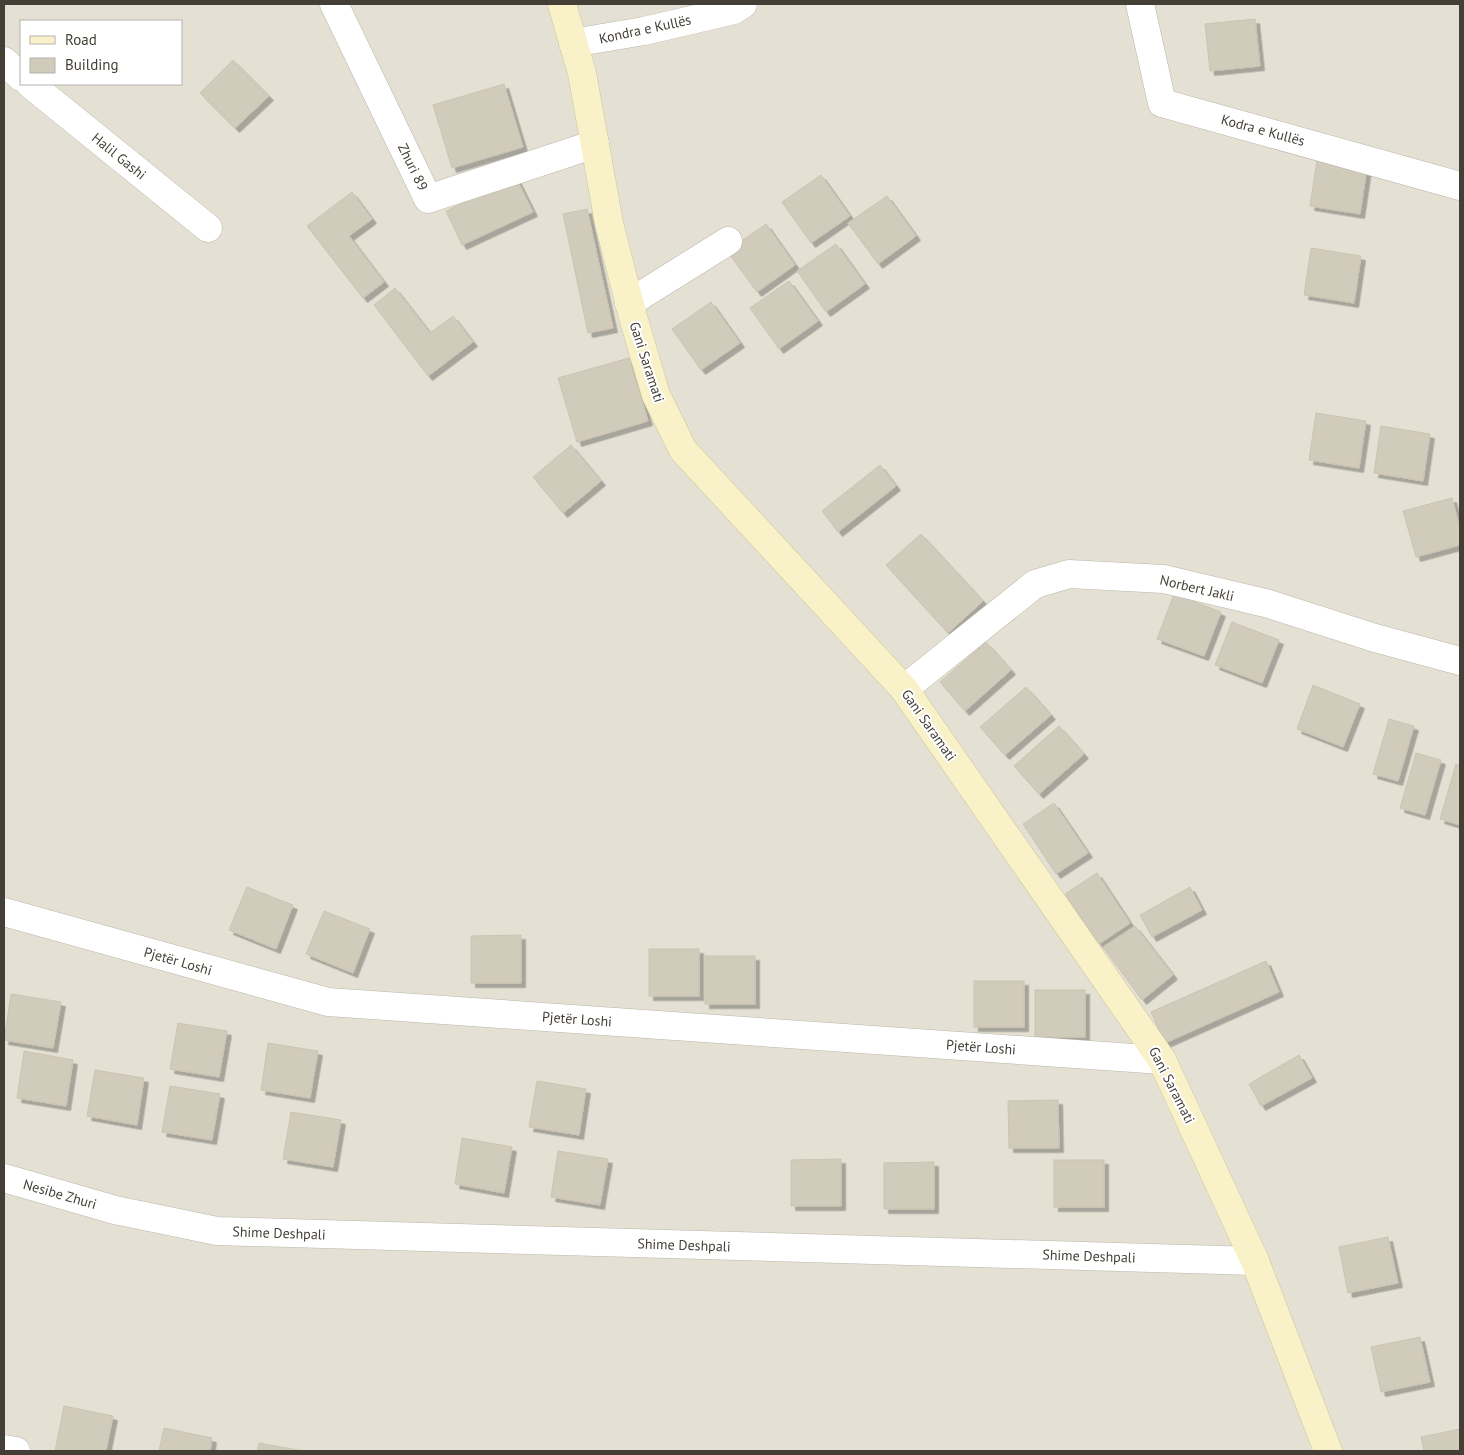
<svg xmlns="http://www.w3.org/2000/svg" width="1464" height="1455" font-family="'PT Sans',sans-serif">
	<style>
		.residential { fill: #e4e1d4; fill-rule: evenodd }
		.building { fill: #d1cbbc; stroke: #ccc3b0; filter: url(#shadow) }
		.lines { fill: none; stroke-linecap: round; stroke-linejoin: round }
		.street-casing { stroke: #bbb6a9; stroke-width: 29 }
		.secondary-casing { stroke: #cdc399; stroke-width: 29 }
		.street { stroke: #fff; stroke-width: 28 }
		.secondary { stroke: #f9f1c8; stroke-width: 28 }
		.labels { text-anchor: middle; dominant-baseline: central; stroke-width: 4; stroke-linejoin: round; paint-order: stroke }
		.street-label { font-size: 14px; fill: #433f36; stroke: #fff }
	</style>
	<defs>
		<filter id="shadow"><feDropShadow dx="4.5" dy="4.5" stdDeviation="0" flood-color="#0004"/></filter>
	</defs>
	<rect width="100%" height="100%" fill="#f1eee6"/>
	<path class="residential" d="M 4,4 L 1460,4 L 1460,1451 L 4,1451 ZM 21,21 L 181,21 L 181,84 L 21,84 Z"/>
	<g class="building">
		<polygon points="1255,19 1260,66 1210,71 1205,24"/>
		<polygon points="233,60 269,96 235,128 200,93"/>
		<polygon points="504,84 523,147 452,168 433,105"/>
		<polygon points="1317,160 1367,167 1360,214 1310,206"/>
		<polygon points="821,175 850,216 811,243 782,202"/>
		<polygon points="516,178 533,212 462,245 446,211"/>
		<polygon points="352,192 372,219 349,236 384,282 363,298 307,226"/>
		<polygon points="887,196 916,236 878,264 848,223"/>
		<polygon points="587,209 613,328 588,333 563,214"/>
		<polygon points="766,224 795,265 757,292 727,251"/>
		<polygon points="836,244 865,284 826,312 797,271"/>
		<polygon points="1311,248 1361,256 1354,303 1304,295"/>
		<polygon points="789,281 818,321 779,349 750,308"/>
		<polygon points="395,288 430,333 453,316 473,342 428,376 374,305"/>
		<polygon points="711,302 740,343 701,370 672,329"/>
		<polygon points="629,358 648,421 577,442 558,378"/>
		<polygon points="1316,413 1366,421 1359,468 1309,460"/>
		<polygon points="1381,426 1430,434 1423,481 1374,473"/>
		<polygon points="571,445 601,481 563,513 533,477"/>
		<polygon points="880,465 896,486 838,532 822,511"/>
		<polygon points="1452,498 1460,529 1460,545 1416,557 1403,511"/>
		<polygon points="921,534 983,601 948,633 886,565"/>
		<polygon points="1174,594 1221,612 1204,656 1157,639"/>
		<polygon points="1232,622 1279,640 1262,683 1215,665"/>
		<polygon points="986,642 1011,670 965,711 940,682"/>
		<polygon points="1313,685 1360,704 1343,747 1297,729"/>
		<polygon points="1026,687 1051,715 1005,755 980,727"/>
		<polygon points="1389,719 1414,726 1398,781 1373,774"/>
		<polygon points="1059,726 1084,754 1039,794 1014,766"/>
		<polygon points="1416,753 1441,760 1425,815 1400,808"/>
		<polygon points="1456,764 1460,766 1460,825 1440,819"/>
		<polygon points="1054,803 1088,853 1056,874 1023,824"/>
		<polygon points="1097,873 1130,923 1099,944 1065,894"/>
		<polygon points="247,887 293,905 276,949 229,930"/>
		<polygon points="1190,887 1202,910 1152,937 1140,915"/>
		<polygon points="324,911 370,929 353,973 306,954"/>
		<polygon points="1135,926 1173,975 1142,1000 1103,947"/>
		<polygon points="521,935 521,983 471,983 471,936"/>
		<rect x="649" y="949" width="50" height="47"/>
		<rect x="705" y="956" width="50" height="48"/>
		<polygon points="1266,961 1279,992 1165,1043 1151,1012"/>
		<rect x="974" y="981" width="50" height="46"/>
		<rect x="1035" y="990" width="50" height="47"/>
		<polygon points="11,994 61,1002 53,1048 4,1040"/>
		<polygon points="178,1023 227,1031 219,1077 170,1069"/>
		<polygon points="268,1043 318,1051 310,1098 261,1090"/>
		<polygon points="24,1051 73,1060 66,1106 17,1098"/>
		<polygon points="1299,1055 1312,1078 1261,1106 1249,1084"/>
		<polygon points="95,1070 144,1078 137,1125 87,1116"/>
		<polygon points="537,1081 586,1089 579,1135 529,1127"/>
		<polygon points="170,1086 220,1094 212,1140 162,1132"/>
		<polygon points="1058,1100 1059,1148 1009,1148 1008,1101"/>
		<polygon points="291,1112 341,1120 333,1167 283,1159"/>
		<polygon points="462,1138 512,1147 504,1193 455,1184"/>
		<polygon points="558,1151 608,1159 600,1205 551,1197"/>
		<polygon points="841,1159 841,1206 791,1206 791,1160"/>
		<rect x="1054" y="1160" width="50" height="47"/>
		<polygon points="934,1162 934,1209 884,1209 884,1163"/>
		<polygon points="1388,1237 1398,1283 1348,1293 1339,1247"/>
		<polygon points="1420,1337 1430,1382 1381,1392 1371,1347"/>
		<polygon points="64,1406 113,1416 106,1451 55,1451"/>
		<polygon points="164,1428 212,1438 210,1451 159,1451"/>
		<polygon points="1460,1429 1460,1451 1424,1451 1421,1437"/>
		<polygon points="259,1443 303,1451 257,1451"/>
	</g>
	<g class="lines">
		<defs>
			<g id="street">
				<polyline points="334,4 428,199 595,144"/>
				<polyline points="1140,4 1162,103 1460,186"/>
				<polyline points="573,43 644,31 734,10 743,4"/>
				<polyline points="4,61 21,77"/>
				<polyline points="30,84 208,228"/>
				<polyline points="629,303 728,241"/>
				<polyline points="904,689 1035,584 1069,574 1164,579 1269,604 1375,638 1460,661"/>
				<polyline points="4,912 328,1002 1162,1060"/>
				<polyline points="4,1178 115,1210 217,1231 1255,1261"/>
				<polyline points="4,1449 16,1451"/>
			</g>
			<polyline id="secondary" points="562,4 582,73 609,223 633,317 656,395 683,450 904,689 1162,1060 1255,1261 1328,1451"/>
		</defs>
		<use href="#street" class="street-casing"/>
		<use href="#secondary" class="secondary-casing"/>
		<use href="#street" class="street"/>
		<use href="#secondary" class="secondary"/>
	</g>
	<g class="labels">
		<g class="street-label">
			<text transform="translate(645 29) rotate(-12)">Kondra e Kullës</text>
			<text transform="translate(1263 130) rotate(15)">Kodra e Kullës</text>
			<text transform="translate(119 156) rotate(39)">Halil Gashi</text>
			<text transform="translate(413 167) rotate(64)">Zhuri 89</text>
			<text transform="translate(647 362) rotate(72)">Gani Saramati</text>
			<text transform="translate(1197 588) rotate(13)">Norbert Jakli</text>
			<text transform="translate(929 725) rotate(55)">Gani Saramati</text>
			<text transform="translate(178 961) rotate(16)">Pjetër Loshi</text>
			<text transform="translate(577 1019) rotate(4)">Pjetër Loshi</text>
			<text transform="translate(981 1047) rotate(4)">Pjetër Loshi</text>
			<text transform="translate(1172 1085) rotate(63)">Gani Saramati</text>
			<text transform="translate(60 1194) rotate(16)">Nesibe Zhuri</text>
			<text transform="translate(279 1233) rotate(2)">Shime Deshpali</text>
			<text transform="translate(684 1245) rotate(2)">Shime Deshpali</text>
			<text transform="translate(1089 1256) rotate(2)">Shime Deshpali</text>
		</g>
	</g>
	<rect width="1464" height="1455" fill="none" stroke="#433f36" stroke-width="10"/>
	<rect x="20" y="20" width="162" height="65" fill="#ffffff" stroke="#b4b2af"/>
	<rect x="30" y="36" width="25" height="8" fill="#f9f1c8" stroke="#b4b2af"/>
	<text x="65" y="45" font-size="15" fill="#433f36">Road</text>
	<rect x="30" y="58" width="25" height="15" fill="#d1cbbc" stroke="#b4b2af"/>
	<text x="65" y="70" font-size="15" fill="#433f36">Building</text>
</svg>
